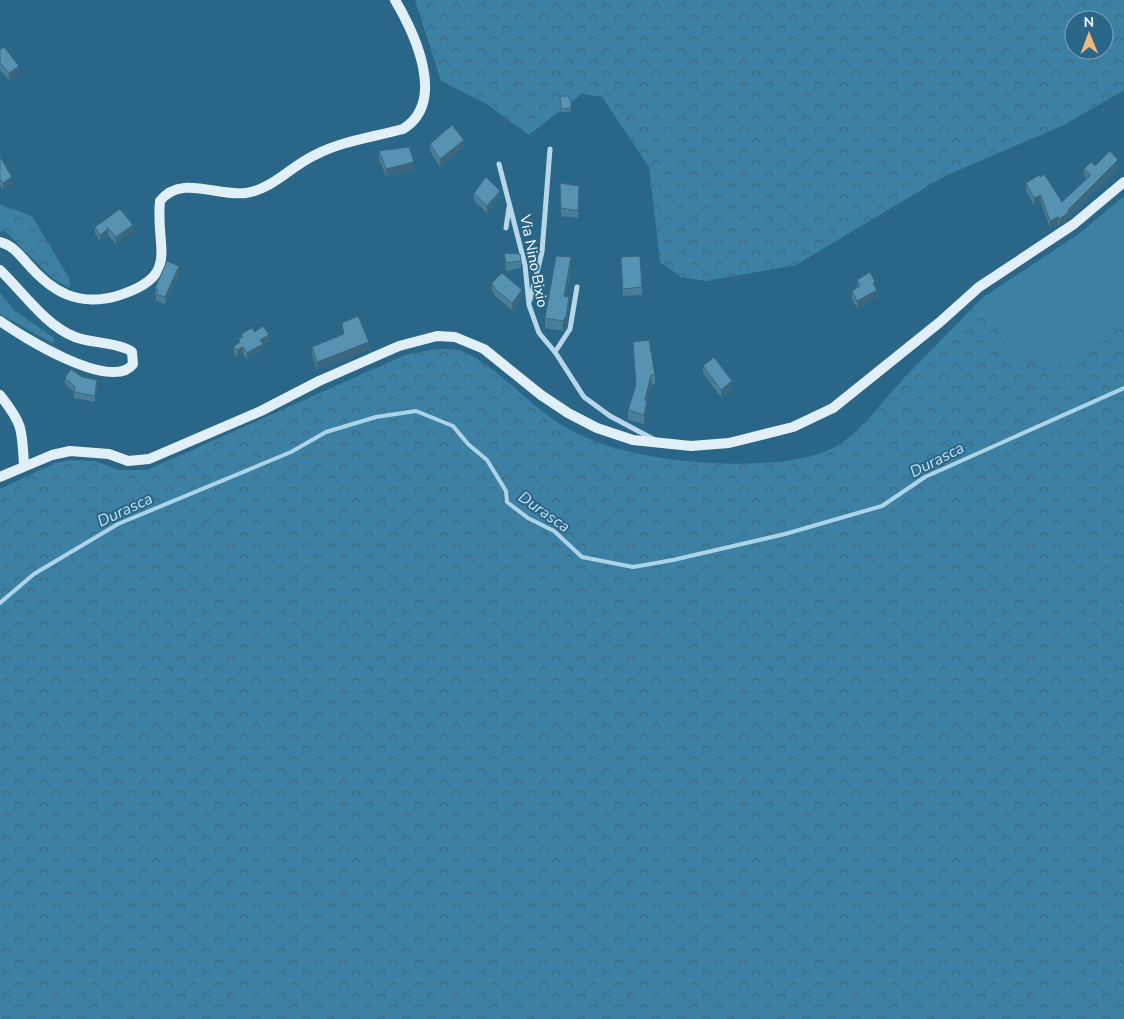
<svg xmlns="http://www.w3.org/2000/svg" width="1124" height="1019" font-family="'Nunito Sans',sans-serif">
	<style>
		.grass { fill: #3c80a3 }
		.forest { fill: url(#forest-crowns); fill-rule: evenodd }
		.lines { fill: none; stroke-linecap: round; stroke-linejoin: round }
		.stream { stroke: #acd4e8; stroke-width: 4 }
		.street { stroke: #b7d7e8; stroke-width: 5 }
		.secondary { stroke: #e1eff8; stroke-width: 10 }
		.wall { fill: #4a7e98 }
		.shaded-wall { fill: #3c667c }
		.building { fill: #5692b1; stroke: #3c667c }
		.labels { text-anchor: middle; dominant-baseline: central; stroke-width: 4; stroke-linejoin: round; paint-order: stroke }
		.street-label { font-size: 15px; fill: #fff; stroke: #2a6688 }
		.water-label { font-size: 16px; font-style: italic; fill: #c3e0ef; stroke: #2a6688 }
	</style>
	<defs>
		<pattern id="forest-crowns" width="20" height="18" patternUnits="userSpaceOnUse" patternTransform="scale(1.25)"><rect width="20" height="18" fill="#3c80a3"/><path d="M2 6a3 3 0 1 1 6 0M12 15a3 3 0 1 1 6 0" fill="none" stroke="#43697c"/></pattern>
	</defs>
	<rect width="100%" height="100%" fill="#2a6688"/>
	<polygon class="grass" points="1124,196 1124,317 1104,338 1051,371 1009,354 982,298 1080,233"/>
	<g class="forest">
		<path d="M 415,0 L 1124,0 L 1124,90 L 1064,125 L 945,176 L 796,265 L 706,281 L 681,277 L 660,262 L 649,167 L 602,97 L 582,94 L 529,135 L 485,103 L 441,81 ZM 1074,20 L 1104,20 L 1104,50 L 1074,50 Z"/>
		<polygon points="0,204 32,216 69,278 70,288 52,278 5,231 0,232"/>
		<polygon points="0,293 14,310 54,338 54,344 0,314"/>
		<path d="M 982,298 L 1009,354 L 1051,371 L 1104,338 L 1124,317 L 1124,1019 L 0,1019 L 0,489 L 55,463 L 70,460 L 95,461 L 119,470 L 147,470 L 405,355 C 423,351 439,347 457,350 C 481,354 522,396 543,412 C 556,422 576,434 592,440 C 646,464 790,477 840,444 C 867,425 881,403 903,379 C 929,352 956,325 982,298 Z"/>
	</g>
	<g class="lines">
		<polyline class="stream" points="0,603 34,574 118,524 291,452 326,432 376,417 416,411 453,426 468,444 487,460 506,491 507,502 528,518 554,531 582,557 633,567 673,560 785,534 882,506 925,477 1124,388"/>
		<g class="street">
			<polyline points="499,164 525,265 529,305 539,333 555,352 584,397 610,416 655,440"/>
			<polyline points="506,228 509,207"/>
			<polyline points="530,300 542,252 550,149"/>
			<polyline points="555,352 570,329 577,287"/>
		</g>
		<g class="secondary">
			<path d="M 0,242 C 12,245 19,254 27,263 C 52,292 78,307 117,296 C 182,276 155,250 160,201 C 181,174 217,197 246,193 C 273,189 291,166 315,155 C 342,141 374,137 403,129 C 447,102 415,34 395,0"/>
			<path d="M 0,270 C 23,292 45,325 75,337 C 90,343 122,343 132,352 L 133,364 C 112,393 21,336 0,321"/>
			<path d="M 0,395 C 23,424 22,429 24,466"/>
			<polyline points="0,477 52,455 70,451 109,454 128,461 149,459 261,411 319,381 399,346 437,336 455,337 484,349 541,395 568,413 597,428 633,440 691,446 729,443 793,427 833,408 940,322 979,287 1074,224 1124,182"/>
		</g>
	</g>
	<g class="wall">
		<polygon points="0,50 19,73 9,80 0,70"/>
		<polygon points="560,96 571,101 571,112 561,112"/>
		<polygon points="430,144 464,147 440,167 430,151"/>
		<polygon points="379,151 414,170 386,176 379,159"/>
		<polygon points="0,157 12,183 3,190 0,185"/>
		<polygon points="1095,166 1118,167 1068,217 1068,220 1059,226 1058,224 1050,228 1041,202 1034,205 1026,190 1026,183 1062,202 1087,178 1084,176 1084,169"/>
		<polygon points="560,183 579,193 578,218 561,216"/>
		<polygon points="474,193 500,198 487,213 474,201"/>
		<polygon points="95,227 133,231 116,244 108,235 100,241 95,233"/>
		<polygon points="504,253 521,261 521,268 506,271"/>
		<polygon points="621,257 642,287 642,295 623,296"/>
		<polygon points="571,268 566,296 569,307 566,328 563,331 545,328 545,318"/>
		<polygon points="179,274 165,304 156,301 156,296 155,295 155,288"/>
		<polygon points="857,280 875,287 877,297 857,308 852,299 852,291 857,288"/>
		<polygon points="492,283 522,297 512,310 495,296 492,290"/>
		<polygon points="342,323 369,349 317,369 312,354 312,347 343,334"/>
		<polygon points="255,332 269,342 263,345 263,350 247,359 243,354 237,357 234,353 234,346 239,343 239,339 241,338 241,334"/>
		<polygon points="633,342 655,375 655,384 651,385 647,401 647,411 644,424 628,420 628,410 636,387"/>
		<polygon points="703,366 732,388 721,397 703,373"/>
		<polygon points="82,377 97,385 95,402 74,398 74,392 65,384 65,378"/>
	</g>
	<g class="shaded-wall">
		<polygon points="19,66 19,73 9,80 9,73"/>
		<polygon points="464,140 464,147 440,167 440,159"/>
		<polygon points="1118,160 1118,167 1068,217 1068,220 1059,226 1059,219"/>
		<polygon points="414,162 414,170 386,176 386,169"/>
		<polygon points="12,177 12,183 3,190 3,183"/>
		<polygon points="500,191 500,198 487,213 487,206"/>
		<polygon points="1041,195 1041,202 1034,205 1034,198"/>
		<polygon points="1058,217 1058,224 1050,228 1050,221"/>
		<polygon points="133,225 133,231 116,244 116,237"/>
		<polygon points="108,229 108,235 100,241 100,235"/>
		<polygon points="571,257 571,268 564,307 564,296"/>
		<polygon points="179,266 179,274 165,304 165,297"/>
		<polygon points="522,290 522,297 512,310 512,303"/>
		<polygon points="877,290 877,297 857,308 857,301"/>
		<polygon points="569,297 569,307 566,328 563,331 563,321"/>
		<polygon points="269,335 269,342 263,345 263,350 247,359 247,353 260,340"/>
		<polygon points="369,342 369,349 317,369 317,362"/>
		<polygon points="243,347 243,354 237,357 237,350"/>
		<polygon points="651,375 651,385 645,410 645,400"/>
		<polygon points="97,380 97,385 95,402 95,396"/>
		<polygon points="732,381 732,388 721,397 721,390"/>
		<polygon points="647,401 647,411 644,424 644,415"/>
	</g>
	<g class="building">
		<polygon points="4,47 19,66 9,73 0,63 0,50"/>
		<polygon points="560,96 568,96 571,101 571,108 561,109"/>
		<polygon points="452,125 464,140 440,159 430,144"/>
		<polygon points="409,147 414,162 386,169 379,151"/>
		<polygon points="1110,151 1118,160 1068,210 1068,213 1059,219 1058,217 1050,221 1041,195 1034,198 1026,183 1039,175 1041,177 1044,174 1062,202 1091,175 1084,169 1091,162 1095,166"/>
		<polygon points="0,157 12,177 3,183 0,179"/>
		<polygon points="486,177 500,191 487,206 474,193"/>
		<polygon points="560,183 579,186 578,211 561,208"/>
		<polygon points="120,209 133,225 116,237 107,227 108,229 100,235 95,227"/>
		<polygon points="504,253 520,254 521,261 506,263"/>
		<polygon points="556,256 571,257 564,296 569,297 566,317 563,321 545,318"/>
		<polygon points="640,256 642,287 623,289 621,257"/>
		<polygon points="167,261 179,266 165,297 156,294 158,290 155,288"/>
		<polygon points="870,272 875,282 873,283 877,290 857,301 852,291 860,286 857,280"/>
		<polygon points="502,273 522,290 512,303 495,289 492,283"/>
		<polygon points="358,316 369,342 317,362 312,347 344,334 342,323"/>
		<polygon points="263,326 269,335 260,340 263,344 247,353 243,347 237,350 234,346 240,342 239,339 243,337 241,334 252,328 255,332"/>
		<polygon points="649,340 655,375 651,375 645,400 647,401 644,415 628,410 636,385 633,342"/>
		<polygon points="714,357 732,381 721,390 703,366"/>
		<polygon points="71,369 82,377 97,380 95,396 74,392 75,387 65,378"/>
	</g>
	<g class="labels">
		<g class="street-label">
			<text transform="translate(534 261) rotate(79)">Via Nino Bixio</text>
		</g>
		<g class="water-label">
			<text transform="translate(937 460) rotate(-27)">Durasca</text>
			<text transform="translate(125 510) rotate(-25)">Durasca</text>
			<text transform="translate(544 512) rotate(35)">Durasca</text>
		</g>
	</g>
	<g transform="translate(1089 35) rotate(359)"><circle r="24" fill="#2a6688" stroke="#7fa3b8"/>
	<path d="M0-4L9 19L0 12L-9 19Z" fill="#eeb87f"/>
	<text y="-8" font-size="14" font-weight="bold" text-anchor="middle" fill="#ffffff">N</text>
	</g>
</svg>
